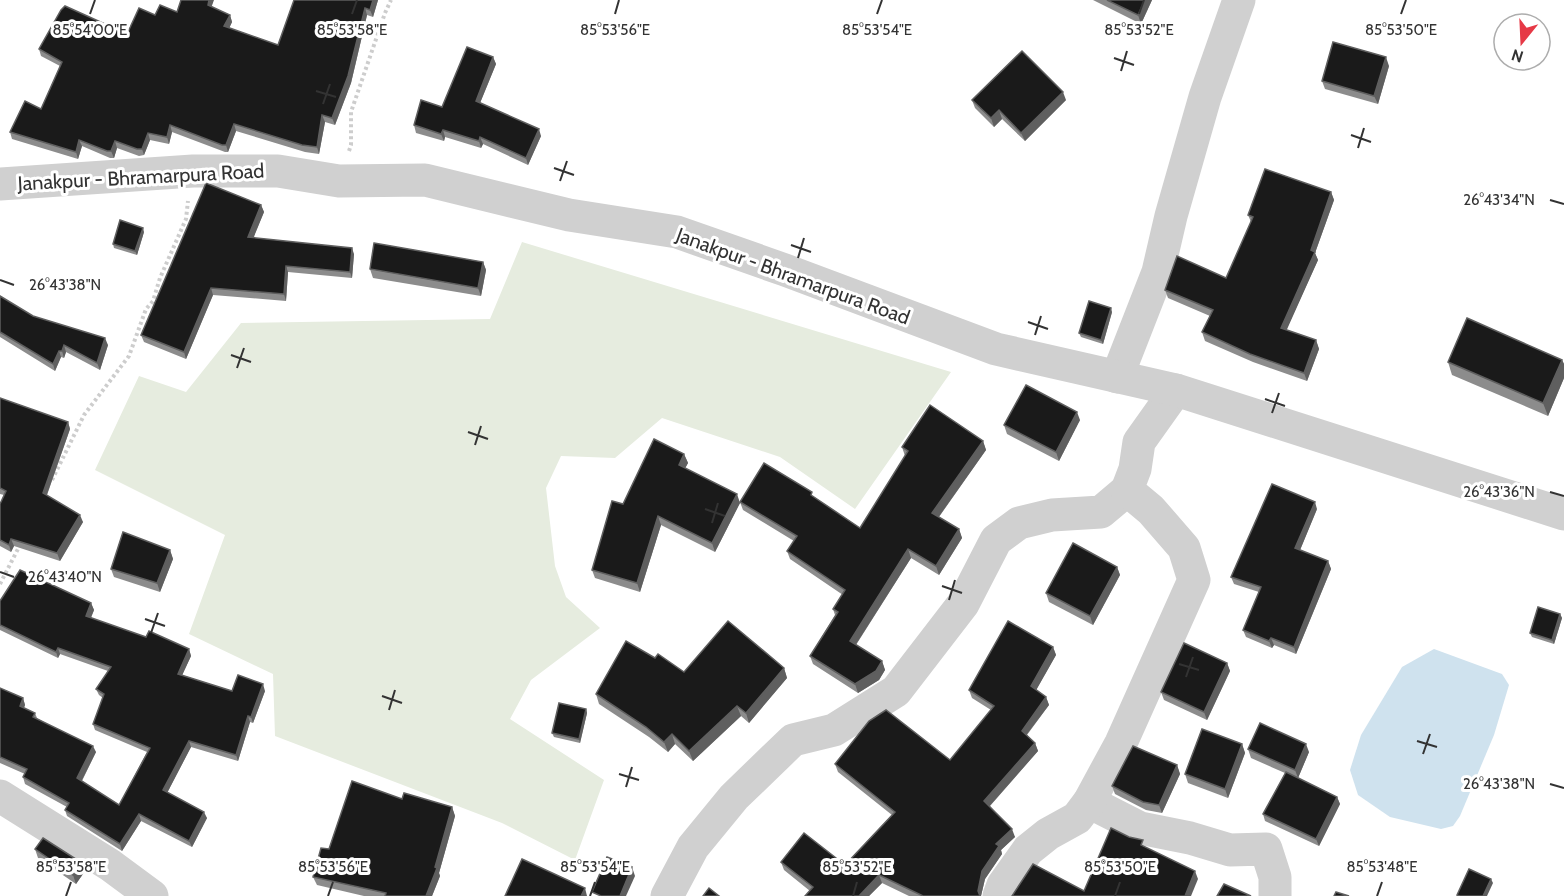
<svg xmlns="http://www.w3.org/2000/svg" width="1564" height="896" font-family="Cabin,sans-serif">
	<style>
		.green { fill: #e6ecdf }
		.water { fill: #cfe2ee }
		.lines { fill: none; stroke-linecap: round; stroke-linejoin: round }
		.path { stroke: #cdcdcd; stroke-width: 4; stroke-dasharray: 3 3; stroke-linecap: butt }
		.minor { stroke: #d0d0d0; stroke-width: 33 }
		.tertiary { stroke: #d0d0d0; stroke-width: 33 }
		.wall { fill: #8c8c8c }
		.shaded-wall { fill: #5f5f5f }
		.building { fill: #1a1a1a; stroke: #5f5f5f; stroke-width: 1.5 }
		.ticks { fill: none; stroke: #333; stroke-width: 2 }
		.labels { text-anchor: middle; dominant-baseline: central; stroke-width: 6; stroke-linejoin: round; paint-order: stroke }
		.street-label { font-size: 20px; fill: #333; stroke: #fff }
		.ticks-label { font-size: 15px; text-anchor: middle; fill: #333; stroke: #fff; stroke-width: 6; stroke-linejoin: round; paint-order: stroke }
	</style>
	<rect width="100%" height="100%" fill="#fff"/>
	<polygon class="green" points="522,242 951,372 855,509 780,457 662,418 615,458 561,456 546,488 555,566 566,597 600,628 531,680 510,719 604,780 575,860 502,823 275,736 273,674 189,634 225,535 95,470 139,376 186,392 241,323 490,319"/>
	<polygon class="water" points="1434,649 1502,674 1509,685 1494,735 1460,816 1453,826 1441,829 1390,817 1358,795 1350,770 1361,735 1402,667"/>
	<g class="lines">
		<g class="path">
			<polyline points="349,151 351,145 351,112 385,13 391,0"/>
			<polyline points="52,480 84,415 129,356 146,309 153,301 160,278 186,219 188,201"/>
			<polyline points="0,584 21,543"/>
		</g>
		<g class="minor">
			<polyline points="1117,377 1158,272 1171,216 1205,97 1239,0"/>
			<polyline points="0,796 110,865 152,896"/>
			<polyline points="1089,802 1140,828 1190,838 1230,850 1266,849 1275,877 1275,896"/>
			<polyline points="667,896 693,847 734,797 793,740 834,730 896,691 963,604 996,540 1019,523 1052,515 1101,512 1127,490"/>
			<polyline points="999,896 1003,885 1028,850 1048,834 1077,818 1089,802 1121,743 1194,580 1184,548 1151,510 1127,490 1135,469 1139,442 1176,390"/>
		</g>
		<polyline class="tertiary" points="0,184 193,171 278,171 339,181 425,180 569,215 677,232 785,270 996,349 1176,390 1564,514"/>
	</g>
	<g class="wall">
		<polygon points="293,0 378,0 373,17 367,15 351,83 335,125 325,122 319,154 305,152 236,131 228,152 225,152 172,132 169,144 150,140 144,155 139,156 117,148 114,158 110,158 82,146 78,159 12,139 10,132 41,109 60,66 41,56 39,49 127,34 155,15 212,7 230,15 232,22 229,28 278,45 294,1"/>
		<polygon points="1093,0 1152,0 1141,24"/>
		<polygon points="493,57 496,64 480,103 541,136 528,165 483,144 481,148 445,137 444,141 416,133 414,125 442,107"/>
		<polygon points="1389,66 1378,104 1325,89 1322,81"/>
		<polygon points="972,100 1066,100 1025,141 1002,119 994,127 975,108"/>
		<polygon points="1331,192 1334,200 1315,253 1318,260 1286,330 1316,340 1319,349 1307,381 1253,362 1205,341 1202,332 1210,316 1168,298 1165,290 1226,278 1251,222 1248,215"/>
		<polygon points="261,205 264,212 253,238 354,254 352,278 288,272 286,301 213,295 186,359 144,342 141,335"/>
		<polygon points="144,232 137,255 114,248 113,244"/>
		<polygon points="483,262 486,270 481,296 373,278 370,269"/>
		<polygon points="0,296 33,316 108,345 100,370 66,352 64,358 61,357 55,371 0,337"/>
		<polygon points="1112,312 1103,344 1081,337 1079,333"/>
		<polygon points="1562,360 1564,364 1564,378 1548,416 1452,375 1448,362"/>
		<polygon points="0,398 68,422 70,429 47,495 83,522 60,561 14,546 11,552 0,546 0,504 4,495 0,494"/>
		<polygon points="1080,420 1059,461 1007,434 1004,425"/>
		<polygon points="983,441 986,450 939,517 959,529 962,538 939,575 911,558 856,645 882,661 885,670 879,680 858,693 813,664 810,656 835,615 833,609 843,595 790,559 787,551 794,541 743,510 740,502 814,497 860,528 905,456 902,447"/>
		<polygon points="684,454 688,463 685,468 740,503 715,552 661,525 640,592 595,578 592,570 623,504"/>
		<polygon points="1317,509 1300,550 1328,561 1331,569 1296,654 1274,645 1272,648 1246,637 1243,630 1259,592 1234,584 1231,577"/>
		<polygon points="170,550 173,559 160,592 114,577 111,569"/>
		<polygon points="1117,567 1120,575 1093,625 1049,602 1046,593"/>
		<polygon points="0,601 91,603 94,610 91,618 146,637 189,649 191,656 182,675 232,691 265,691 253,723 250,722 238,761 191,747 167,793 207,818 192,847 141,821 122,851 67,816 65,810 67,807 25,784 23,777 25,774 0,763 0,688 23,698 25,705 24,708 35,713 37,718 96,752 82,781 119,805 147,752 95,730 93,724 103,698 99,695 96,689 108,671 60,654 58,658 0,630"/>
		<polygon points="1560,614 1562,618 1554,644 1532,637 1530,633"/>
		<polygon points="1053,647 1056,655 1036,690 1046,697 1049,705 1027,735 1035,743 1038,751 990,806 1015,837 1001,850 1002,854 985,879 981,896 909,896 882,883 869,896 805,896 810,891 784,870 781,862 845,865 892,815 838,772 835,764 950,760 991,710 972,698 969,690"/>
		<polygon points="655,658 684,672 784,668 787,678 749,723 741,716 693,761 675,744 668,752 649,737 599,704 596,694"/>
		<polygon points="1227,663 1230,671 1207,720 1164,700 1161,692"/>
		<polygon points="586,709 587,713 580,743 554,737 552,733"/>
		<polygon points="1242,744 1245,753 1228,798 1188,783 1185,774"/>
		<polygon points="1248,749 1309,752 1298,778 1337,797 1340,804 1319,846 1265,821 1263,814 1285,773 1251,758"/>
		<polygon points="1177,765 1180,774 1162,813 1146,810 1115,794 1112,786"/>
		<polygon points="402,799 452,807 455,816 439,873 440,876 432,896 364,896 317,885 313,877 329,849"/>
		<polygon points="35,849 85,871 76,884 38,858"/>
	</g>
	<g class="shaded-wall">
		<polygon points="209,0 214,0 210,11 208,5"/>
		<polygon points="373,0 378,0 373,17 370,10"/>
		<polygon points="1145,0 1152,0 1141,24 1138,15"/>
		<polygon points="365,8 367,15 351,83 335,125 332,118"/>
		<polygon points="230,15 232,22 227,33 224,26"/>
		<polygon points="493,57 496,64 478,108 476,101"/>
		<polygon points="1386,57 1389,66 1378,104 1374,96"/>
		<polygon points="1063,92 1066,100 1025,141 1021,133"/>
		<polygon points="999,110 1002,119 994,127 991,118"/>
		<polygon points="322,115 325,122 319,154 317,147"/>
		<polygon points="234,124 236,131 228,152 226,145"/>
		<polygon points="170,125 172,132 169,144 167,137"/>
		<polygon points="539,129 541,136 528,165 526,158"/>
		<polygon points="443,130 445,137 444,141 441,134"/>
		<polygon points="148,133 150,140 144,155 142,149"/>
		<polygon points="480,137 483,144 481,148 479,141"/>
		<polygon points="79,140 82,146 78,159 76,152"/>
		<polygon points="115,141 117,148 114,158 111,151"/>
		<polygon points="1331,192 1334,200 1315,253 1318,260 1284,336 1281,328 1311,250"/>
		<polygon points="261,205 264,212 251,244 248,237"/>
		<polygon points="143,228 144,232 137,255 135,251"/>
		<polygon points="352,248 354,254 352,278 350,272"/>
		<polygon points="483,262 486,270 481,296 478,288"/>
		<polygon points="286,266 288,272 286,301 284,294"/>
		<polygon points="211,288 213,295 186,359 184,352"/>
		<polygon points="1111,308 1112,312 1103,344 1101,340"/>
		<polygon points="105,338 108,345 100,370 97,363"/>
		<polygon points="1316,340 1319,349 1307,381 1304,373"/>
		<polygon points="64,345 66,352 64,358 62,351"/>
		<polygon points="59,351 61,357 55,371 53,364"/>
		<polygon points="1562,360 1564,364 1564,378 1548,416 1543,403"/>
		<polygon points="1077,412 1080,420 1059,461 1056,452"/>
		<polygon points="68,422 70,429 45,500 43,493"/>
		<polygon points="983,441 986,450 935,522 932,513"/>
		<polygon points="684,454 688,463 682,474 679,465"/>
		<polygon points="737,494 740,503 715,552 712,543"/>
		<polygon points="1315,502 1317,509 1298,555 1295,548"/>
		<polygon points="80,515 83,522 60,561 57,553"/>
		<polygon points="658,516 661,525 640,592 637,583"/>
		<polygon points="959,529 962,538 939,575 936,566"/>
		<polygon points="11,539 14,546 11,552 9,545"/>
		<polygon points="908,549 911,558 853,649 850,641"/>
		<polygon points="170,550 173,559 160,592 157,583"/>
		<polygon points="1328,561 1331,569 1296,654 1294,647"/>
		<polygon points="1117,567 1120,575 1093,625 1090,616"/>
		<polygon points="91,603 94,610 89,622 86,616"/>
		<polygon points="1560,614 1562,618 1554,644 1552,640"/>
		<polygon points="1271,638 1274,645 1272,648 1269,641"/>
		<polygon points="1053,647 1056,655 1034,694 1031,686"/>
		<polygon points="58,648 60,654 58,658 56,652"/>
		<polygon points="189,649 191,656 180,680 178,674"/>
		<polygon points="882,661 885,670 879,680 858,693 855,684"/>
		<polygon points="1227,663 1230,671 1207,720 1204,712"/>
		<polygon points="784,668 787,678 749,723 746,713"/>
		<polygon points="263,684 265,691 253,723 251,717"/>
		<polygon points="1046,697 1049,705 1024,738 1022,731"/>
		<polygon points="23,698 25,705 22,712 20,706"/>
		<polygon points="737,706 741,716 693,761 689,751"/>
		<polygon points="586,709 587,713 580,743 579,739"/>
		<polygon points="248,716 250,722 238,761 236,755"/>
		<polygon points="672,734 675,744 668,752 664,742"/>
		<polygon points="189,741 191,747 165,797 163,790"/>
		<polygon points="1035,743 1038,751 987,809 984,801"/>
		<polygon points="1242,744 1245,753 1228,798 1225,789"/>
		<polygon points="1306,744 1309,752 1298,778 1295,770"/>
		<polygon points="93,746 96,752 80,784 77,778"/>
		<polygon points="1177,765 1180,774 1162,813 1159,805"/>
		<polygon points="1337,797 1340,804 1319,846 1316,839"/>
		<polygon points="452,807 455,816 439,873 440,876 432,896 426,896"/>
		<polygon points="204,812 207,818 192,847 189,841"/>
		<polygon points="139,814 141,821 122,851 120,844"/>
		<polygon points="1012,829 1015,837 1001,850 1002,854 985,879 981,896 980,896 978,891 982,871 996,844"/>
		<polygon points="82,863 85,871 76,884 73,875"/>
		<polygon points="632,867 635,876 626,896 620,896"/>
		<polygon points="1195,871 1198,879 1191,896 1185,896"/>
		<polygon points="879,875 882,883 869,896 859,896"/>
		<polygon points="1491,879 1493,883 1487,896 1483,896"/>
		<polygon points="585,888 587,896 581,896"/>
	</g>
	<g class="building">
		<polygon points="181,0 209,0 208,5 230,15 224,26 278,45 294,0 373,0 370,10 365,8 348,76 332,118 322,115 317,147 302,145 234,124 226,145 222,145 170,125 167,137 148,133 142,149 137,149 115,141 111,151 107,151 79,140 76,152 10,132 25,101 41,109 62,62 39,49 61,10 65,6 127,34 139,8 155,15 160,5 177,12"/>
		<polygon points="1107,0 1145,0 1138,15"/>
		<polygon points="1333,42 1386,57 1374,96 1322,81"/>
		<polygon points="467,47 493,57 476,101 539,129 526,158 480,137 479,141 443,130 441,134 414,125 421,100 442,107"/>
		<polygon points="1022,51 1063,92 1021,133 999,110 991,118 972,100"/>
		<polygon points="1265,169 1331,192 1311,250 1315,252 1281,328 1316,340 1304,373 1250,354 1202,332 1213,310 1165,290 1177,256 1226,278 1253,217 1248,215"/>
		<polygon points="206,183 261,205 248,237 352,248 350,272 286,266 284,294 211,288 184,352 141,335"/>
		<polygon points="120,220 143,228 135,251 113,244"/>
		<polygon points="374,243 483,262 478,288 370,269"/>
		<polygon points="0,296 33,316 105,338 97,363 64,345 62,351 59,351 53,364 0,332"/>
		<polygon points="1089,301 1111,308 1101,340 1079,333"/>
		<polygon points="1467,318 1562,360 1543,403 1448,362"/>
		<polygon points="1026,385 1077,412 1056,452 1004,425"/>
		<polygon points="0,398 68,422 43,493 80,515 57,553 11,539 9,545 0,540 0,504 6,491 0,488"/>
		<polygon points="930,405 983,441 932,513 959,529 936,566 908,549 850,641 882,661 876,671 855,684 810,656 838,612 833,609 845,590 787,551 797,536 740,502 764,463 812,492 811,495 860,528 908,451 902,447"/>
		<polygon points="654,439 684,454 679,465 737,494 712,543 658,516 637,583 592,570 612,501 623,504"/>
		<polygon points="1272,484 1315,502 1295,548 1328,561 1294,647 1271,638 1269,641 1243,630 1261,587 1231,577"/>
		<polygon points="123,532 170,550 157,583 111,569"/>
		<polygon points="1073,543 1117,567 1090,616 1046,593"/>
		<polygon points="20,570 91,603 86,616 146,637 149,631 189,649 178,674 232,691 238,675 263,684 251,717 248,716 236,755 189,741 163,790 204,812 189,841 139,814 120,844 65,810 69,803 23,777 27,769 0,757 0,688 23,698 20,706 35,713 33,717 93,746 77,778 119,805 150,748 93,724 104,694 96,689 111,667 58,648 56,652 0,625 0,601"/>
		<polygon points="1538,607 1560,614 1552,640 1530,633"/>
		<polygon points="728,621 784,668 746,713 737,706 689,751 672,734 664,742 646,727 596,694 626,641 655,658 658,654 684,672"/>
		<polygon points="1008,621 1053,647 1031,686 1046,697 1022,731 1035,743 984,801 1012,829 996,844 999,846 982,871 978,891 980,896 923,896 879,875 859,896 805,896 813,887 781,862 804,833 845,865 895,812 835,764 869,721 886,710 950,760 994,706 969,690"/>
		<polygon points="1184,643 1227,663 1204,712 1161,692"/>
		<polygon points="559,703 586,709 579,739 552,733"/>
		<polygon points="1260,723 1306,744 1295,770 1248,749"/>
		<polygon points="1202,729 1242,744 1225,789 1185,774"/>
		<polygon points="1133,746 1177,765 1159,805 1143,802 1112,786"/>
		<polygon points="1286,772 1337,797 1316,839 1263,814"/>
		<polygon points="352,781 402,799 404,793 452,807 435,867 437,868 426,896 385,896 386,893 313,877 321,848 329,849"/>
		<polygon points="1111,828 1129,837 1143,840 1141,845 1195,871 1185,896 1012,896 1033,864 1084,891"/>
		<polygon points="43,838 82,863 73,875 35,849"/>
		<polygon points="607,857 632,867 620,896 601,896 592,892"/>
		<polygon points="522,859 585,888 581,896 505,896"/>
		<polygon points="1469,869 1491,879 1483,896 1460,896 1457,895"/>
		<polygon points="1224,884 1251,896 1217,896"/>
		<polygon points="709,888 719,896 703,896"/>
		<polygon points="1336,892 1349,896 1334,896"/>
	</g>
	<path class="ticks" d="M 90,14 L 95,0M 352,14 L 357,0M 615,14 L 619,0M 877,14 L 882,0M 1139,14 L 1144,0M 1401,14 L 1406,0M 1114,58 L 1134,65M 1121,71 L 1127,51M 316,91 L 336,97M 323,104 L 330,84M 1351,135 L 1371,142M 1358,148 L 1364,128M 554,168 L 574,175M 560,181 L 567,161M 1550,200 L 1564,204M 791,245 L 811,252M 798,258 L 804,238M 0,280 L 14,285M 1028,322 L 1048,329M 1035,335 L 1041,316M 231,355 L 251,362M 237,368 L 244,348M 1265,399 L 1285,406M 1272,413 L 1279,393M 468,432 L 488,439M 475,445 L 481,426M 1550,492 L 1564,496M 705,509 L 725,516M 712,523 L 718,503M 0,572 L 14,577M 942,586 L 962,593M 949,600 L 955,580M 145,619 L 165,626M 151,633 L 158,613M 1179,664 L 1199,670M 1186,677 L 1193,657M 382,696 L 402,703M 389,710 L 395,690M 1417,741 L 1437,747M 1423,754 L 1430,734M 619,774 L 639,780M 1550,784 L 1564,788M 626,787 L 632,767M 66,896 L 71,882M 328,896 L 333,882M 590,896 L 595,882M 853,896 L 857,882M 1115,896 L 1120,882M 1377,896 L 1382,882"/>
	<g class="labels">
		<g class="street-label">
			<text transform="translate(141 177) rotate(-3)">Janakpur - Bhramarpura Road</text>
			<text transform="translate(793 276) rotate(20)">Janakpur - Bhramarpura Road</text>
		</g>
	</g>
	<g class="ticks-label">
		<text x="90" y="35">85°54'00"E</text>
		<text x="352" y="35">85°53'58"E</text>
		<text x="615" y="35">85°53'56"E</text>
		<text x="877" y="35">85°53'54"E</text>
		<text x="1139" y="35">85°53'52"E</text>
		<text x="1401" y="35">85°53'50"E</text>
		<text x="1499" y="205">26°43'34"N</text>
		<text x="65" y="290">26°43'38"N</text>
		<text x="1499" y="497">26°43'36"N</text>
		<text x="65" y="582">26°43'40"N</text>
		<text x="1499" y="789">26°43'38"N</text>
		<text x="71" y="872">85°53'58"E</text>
		<text x="333" y="872">85°53'56"E</text>
		<text x="595" y="872">85°53'54"E</text>
		<text x="857" y="872">85°53'52"E</text>
		<text x="1120" y="872">85°53'50"E</text>
		<text x="1382" y="872">85°53'48"E</text>
	</g>
	<g transform="translate(1522 42) rotate(198)"><circle r="28" fill="#ffffff" stroke="#adadad" stroke-width="1.5"/>
	<path d="M0-4.5L10 22L0 15L-10 22Z" fill="#e63946"/>
	<text y="-9" font-size="16" font-weight="bold" text-anchor="middle" fill="#333333">N</text>
	</g>
</svg>
